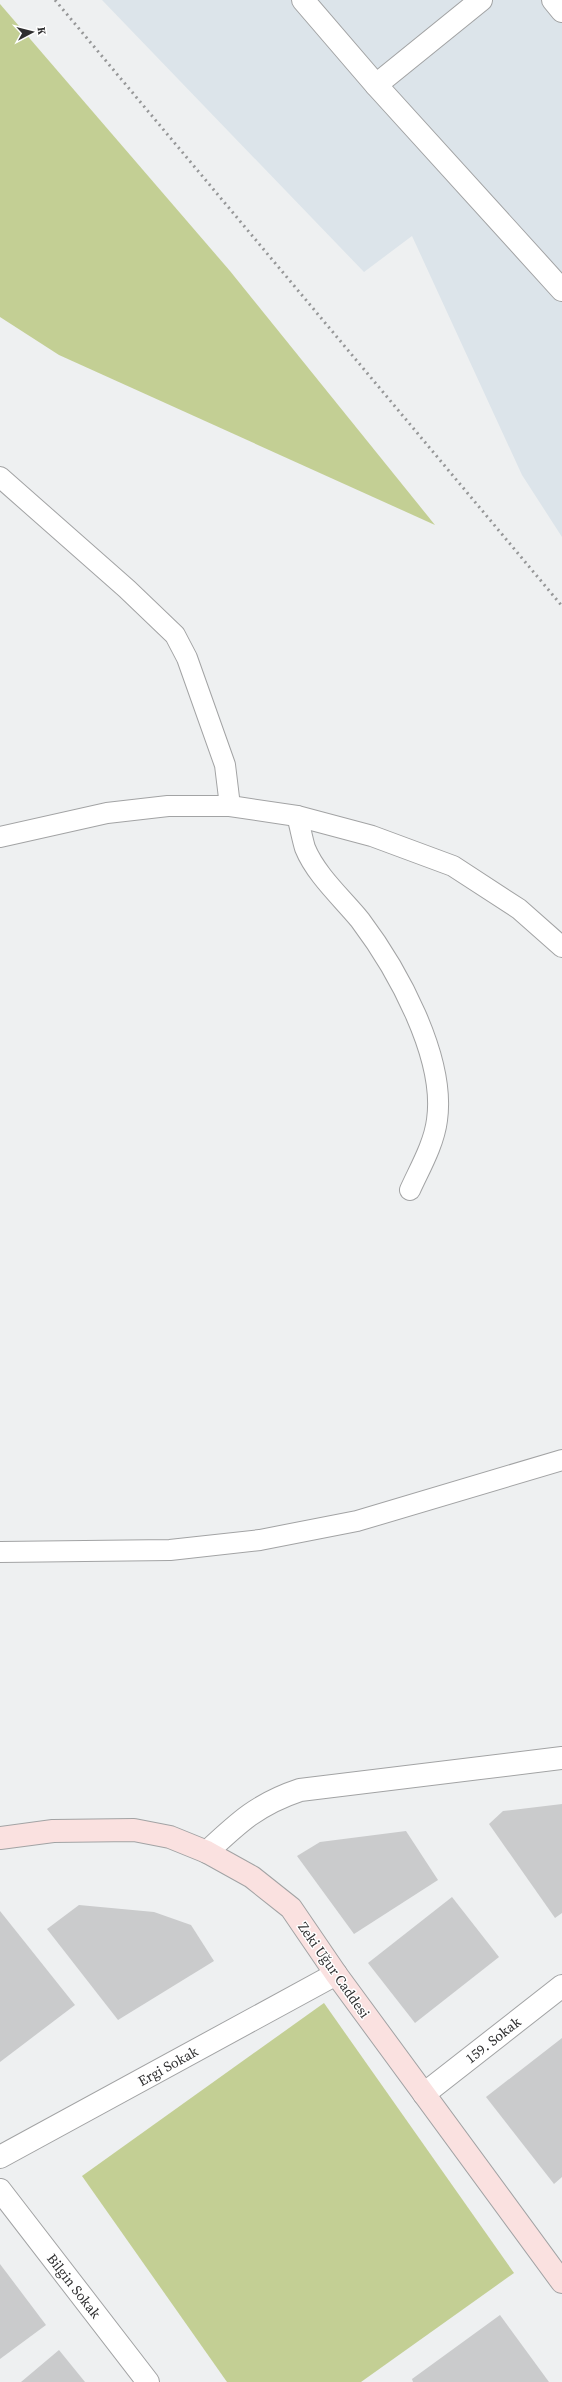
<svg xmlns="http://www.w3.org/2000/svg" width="562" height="2382" font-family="'Source Serif 4',serif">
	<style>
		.built { fill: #dce4ea }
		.green { fill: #c3cf94 }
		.building { fill: #cacbcc }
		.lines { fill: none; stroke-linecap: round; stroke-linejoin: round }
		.lane-casing { stroke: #a2a3a4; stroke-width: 22 }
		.street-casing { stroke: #a2a3a4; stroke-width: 24 }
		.secondary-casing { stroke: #a2a3a4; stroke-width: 24 }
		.lane { stroke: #fff; stroke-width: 20 }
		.street { stroke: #fff; stroke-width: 22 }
		.secondary { stroke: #fae1e0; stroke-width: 22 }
		.rail { stroke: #969798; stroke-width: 3; stroke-dasharray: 2 4; stroke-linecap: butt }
		.labels { text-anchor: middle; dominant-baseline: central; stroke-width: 3; stroke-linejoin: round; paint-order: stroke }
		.street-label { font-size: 14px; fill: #2f2f30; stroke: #fff }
	</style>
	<rect width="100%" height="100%" fill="#eef0f1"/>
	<polygon class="built" points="102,0 562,0 562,537 522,475 412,236 364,272"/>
	<g class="green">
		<polygon points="0,4 230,271 435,525 59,355 0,317"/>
		<polygon points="324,2003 514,2273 361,2382 227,2382 82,2176"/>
	</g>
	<g class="building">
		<polygon points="562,1804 562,1913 555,1918 489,1824 503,1811"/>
		<polygon points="406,1831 438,1880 354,1934 297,1856 320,1842"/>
		<polygon points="452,1897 499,1957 415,2023 368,1963"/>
		<polygon points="79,1905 154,1912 191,1925 214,1961 118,2020 47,1929"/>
		<polygon points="0,1911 75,2005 0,2062"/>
		<polygon points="562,2038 562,2177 554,2184 486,2097"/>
		<polygon points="0,2264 46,2325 0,2359"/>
		<polygon points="500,2315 549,2382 413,2382 412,2379"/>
		<polygon points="59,2350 85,2382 21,2382"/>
	</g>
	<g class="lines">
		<defs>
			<g id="lane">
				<polyline points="0,477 127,589 175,635 187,658 225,765 230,806"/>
				<path d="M 297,816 C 300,826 302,838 305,848 C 316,875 342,898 360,920 C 397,969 446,1057 437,1120 C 434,1144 420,1168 410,1190"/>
				<polyline points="0,837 107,813 168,806 230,806 297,816 372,836 453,866 519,909 562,947"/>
				<polyline points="0,1552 170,1550 260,1540 357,1521 562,1460"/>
			</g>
			<g id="street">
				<polyline points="303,0 376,85 562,290"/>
				<polyline points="553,0 562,11"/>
				<polyline points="376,85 481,0"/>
				<path d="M 207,1852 C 239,1822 258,1804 300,1790 L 562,1758"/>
				<polyline points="424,2094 562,1986"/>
				<polyline points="0,2157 336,1974"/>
				<polyline points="0,2190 148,2382"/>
			</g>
			<polyline id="secondary" points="0,1838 53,1831 134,1830 170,1837 207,1852 252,1877 291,1908 336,1974 562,2282"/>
		</defs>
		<use href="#lane" class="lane-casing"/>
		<use href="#street" class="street-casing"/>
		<use href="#secondary" class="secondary-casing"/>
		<use href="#lane" class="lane"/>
		<use href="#street" class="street"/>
		<use href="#secondary" class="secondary"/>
		<polyline class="rail" points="55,0 562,606"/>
	</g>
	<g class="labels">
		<g class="street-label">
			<text transform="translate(334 1970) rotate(55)">Zeki Uğur Caddesi</text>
			<text transform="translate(493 2040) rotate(-38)">159. Sokak</text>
			<text transform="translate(168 2066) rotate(-29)">Ergi Sokak</text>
			<text transform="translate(74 2286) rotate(52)">Bilgin Sokak</text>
		</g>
	</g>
	<g transform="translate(32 32) rotate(83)" stroke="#ffffff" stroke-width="3" paint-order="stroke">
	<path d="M0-3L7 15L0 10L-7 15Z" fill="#2f2f30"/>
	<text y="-6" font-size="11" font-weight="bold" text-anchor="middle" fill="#2f2f30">K</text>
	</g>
</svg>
